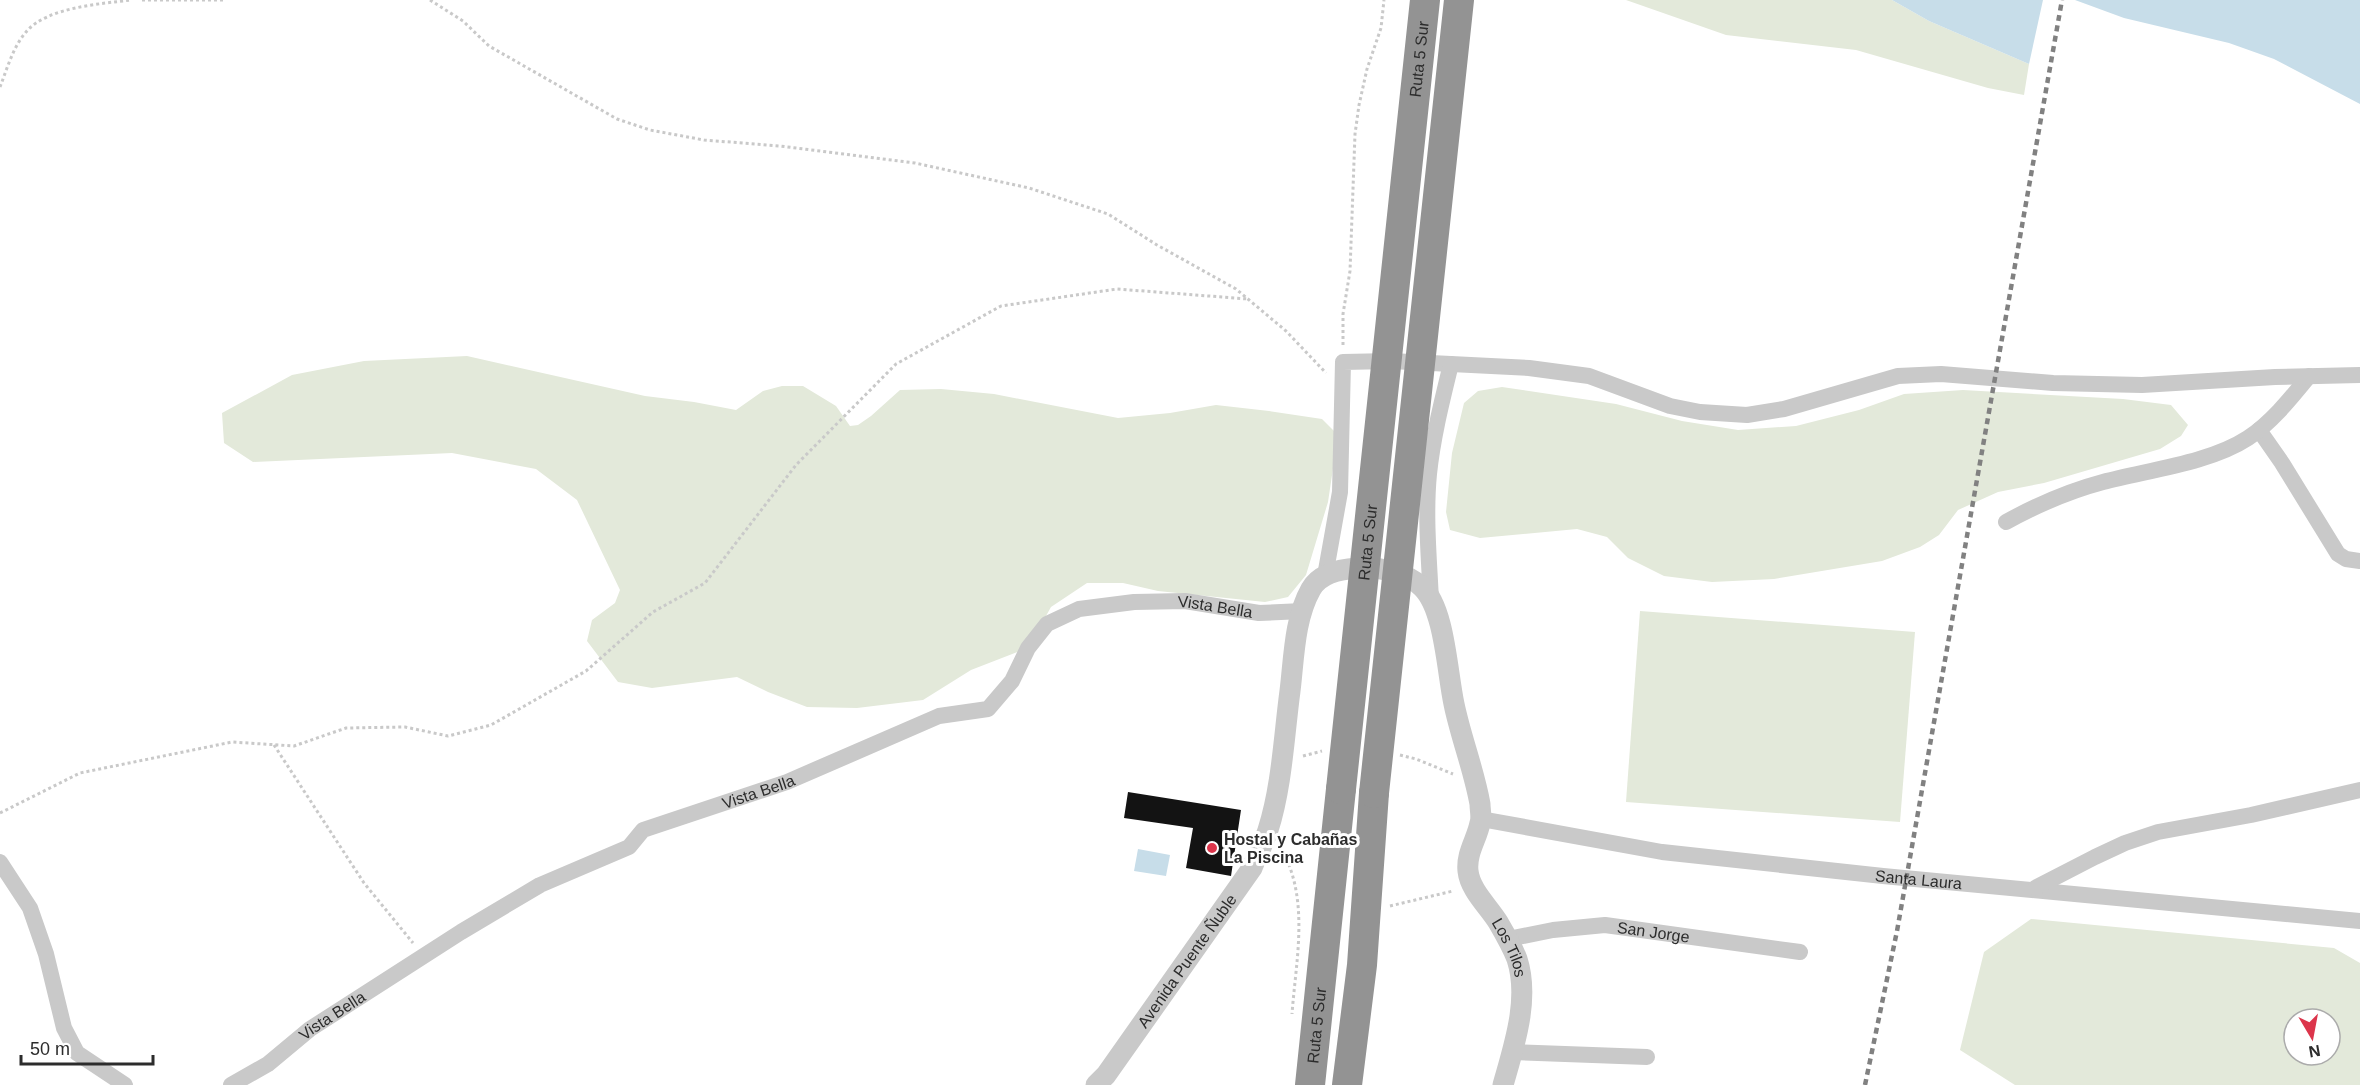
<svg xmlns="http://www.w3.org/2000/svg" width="2360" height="1085" font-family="Arial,sans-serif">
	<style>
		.green { fill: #e3e9da; fill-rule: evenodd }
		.water { fill: #c7dde9 }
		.building { fill: #131313 }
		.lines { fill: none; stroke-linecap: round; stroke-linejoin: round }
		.path { stroke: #c9c9c9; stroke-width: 3; stroke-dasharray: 3 3; stroke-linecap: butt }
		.minor { stroke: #c9c9c9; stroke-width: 16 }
		.tertiary { stroke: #c9c9c9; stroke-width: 21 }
		.motorway { stroke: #939393; stroke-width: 30 }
		.rail { stroke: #818181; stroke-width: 4.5; stroke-dasharray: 6 4.5; stroke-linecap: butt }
		.motorway-bridge { stroke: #939393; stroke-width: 30 }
		.poi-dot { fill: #dc354b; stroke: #fff; stroke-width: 2 }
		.labels { text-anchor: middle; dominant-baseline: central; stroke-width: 6; stroke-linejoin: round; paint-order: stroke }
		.street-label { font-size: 16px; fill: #2c2c2c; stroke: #fff }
		.poi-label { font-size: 16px; font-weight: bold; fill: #2c2c2c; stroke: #fff; text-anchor: start }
	</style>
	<rect width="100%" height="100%" fill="#fff"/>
	<g class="green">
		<polygon points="1626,0 1892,0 1929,21 2029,64 2024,95 1988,88 1856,50 1726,35"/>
		<polygon points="467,356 645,396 694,402 736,410 763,391 782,386 803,386 836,406 850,426 858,425 871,416 900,390 941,389 994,394 1118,418 1170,413 1216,405 1269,411 1322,419 1338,435 1328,502 1306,575 1288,597 1265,602 1158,591 1123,583 1087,583 1051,607 1028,648 971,670 923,700 857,708 807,707 768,692 737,677 652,688 618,682 587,641 592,620 615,603 620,590 577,500 536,469 452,453 253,462 224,443 222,413 292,375 364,361"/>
		<polygon points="1502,387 1616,404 1682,421 1738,430 1796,426 1859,410 1904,394 1963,390 2123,399 2171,405 2188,425 2181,436 2160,449 2044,483 1998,492 1958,510 1939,535 1920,547 1882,561 1774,579 1712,582 1664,576 1628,558 1607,537 1577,529 1480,538 1450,530 1446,512 1452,453 1464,403 1478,391"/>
		<polygon points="1640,611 1915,632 1900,822 1626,802"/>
		<path d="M 2031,919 L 2334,948 L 2360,963 L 2360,1085 L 2015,1085 L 1960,1050 L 1984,952 ZM 2294,1019 L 2330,1019 L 2330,1055 L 2294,1055 Z"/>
	</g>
	<g class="water">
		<polygon points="1892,0 2043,0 2029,64 1929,21"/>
		<polygon points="2075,0 2360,0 2360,104 2274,59 2229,43 2124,18"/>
		<polygon points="1138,849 1170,855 1166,876 1134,871"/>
	</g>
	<polygon class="building" points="1128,792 1241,810 1231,876 1186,868 1193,828 1124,818"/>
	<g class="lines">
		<g class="path">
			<polyline points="142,0 224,0"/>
			<polyline points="430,0 463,21 489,46 617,119 650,130 704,140 780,146 915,163 1029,188 1108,214 1157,245 1236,289 1286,331 1326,373"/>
			<path d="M 0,87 C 7,69 13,47 26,32 C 47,7 100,4 131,0"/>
			<polyline points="1343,345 1343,314 1350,271 1355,134 1359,105 1367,69 1381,28 1384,0"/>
			<polyline points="274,745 364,883 413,943"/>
			<polyline points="1400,755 1416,759 1453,774"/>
			<polyline points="1303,756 1322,751"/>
			<polyline points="0,813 80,773 232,742 294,746 346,728 405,727 448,736 491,725 586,671 653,612 705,583 796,465 896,364 1001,306 1117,289 1248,299"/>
			<path d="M 1281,848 C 1310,899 1296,959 1292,1014"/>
			<polyline points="1390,906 1453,891"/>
		</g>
		<g class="minor">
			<polyline points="2259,430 2282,463 2338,554 2346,559 2360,561"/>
			<path d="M 2006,522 C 2037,505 2069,491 2103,482 C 2148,470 2210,463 2248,438 C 2272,422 2291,398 2309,376"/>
			<polyline points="1325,576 1340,492 1343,362 1391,361 1529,368 1589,376 1670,406 1700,412 1747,415 1784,409 1898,376 1941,374 2053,383 2142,385 2275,377 2360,375"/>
			<path d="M 1431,600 C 1429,558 1425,515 1429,474 C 1433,436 1442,401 1451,364"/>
			<path id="s1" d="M 1481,819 L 1662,852 L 1883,876 L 2360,921"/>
			<polyline points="0,862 30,908 46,954 64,1028 77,1053 125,1085"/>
			<polyline points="2035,888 2095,857 2125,843 2158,832 2251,815 2360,790"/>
			<path id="s2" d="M 1508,939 L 1553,930 L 1605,925 L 1800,952"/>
			<polyline points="1513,1052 1647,1057"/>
			<path id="s3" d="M 231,1085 L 268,1064 L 310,1029 L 461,932 L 540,885 L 629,847 L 643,830 L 787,782 L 939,716 L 988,709 L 1012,681 L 1028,648 L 1047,624 L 1079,609 L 1134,602 L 1185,601 L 1259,613 L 1303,611"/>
		</g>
		<path class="tertiary" id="s4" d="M 1096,1085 L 1106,1075 L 1252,868 C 1257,855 1264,843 1268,830 C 1282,786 1284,736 1290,691 C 1294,659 1294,619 1311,589 C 1320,573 1341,569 1358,568 C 1379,566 1407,573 1422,587 C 1445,609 1447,672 1454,704 C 1461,738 1474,770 1480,804 C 1480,811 1482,817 1480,823 C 1477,839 1466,853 1468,871 C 1470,890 1488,906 1498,922 C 1505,934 1512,946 1517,959 C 1530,999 1514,1046 1503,1085"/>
		<g class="motorway">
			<path id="s5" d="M 1310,1085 L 1341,789"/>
			<polyline points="1347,1085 1362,965 1374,793"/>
		</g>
		<polyline class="rail" points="1865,1085 1897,931 2062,0"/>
		<g class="motorway-bridge">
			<path id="s6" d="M 1341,789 L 1425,0"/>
			<polyline points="1374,793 1459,0"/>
		</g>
	</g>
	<circle class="poi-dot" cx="1212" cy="848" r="6"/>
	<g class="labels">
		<g class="street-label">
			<text stroke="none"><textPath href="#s6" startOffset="734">Ruta 5 Sur</textPath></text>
			<text stroke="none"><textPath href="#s6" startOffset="248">Ruta 5 Sur</textPath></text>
			<text stroke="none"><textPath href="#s3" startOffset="1131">Vista Bella</textPath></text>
			<text stroke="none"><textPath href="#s3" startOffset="609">Vista Bella</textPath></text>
			<text stroke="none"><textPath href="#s1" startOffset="442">Santa Laura</textPath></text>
			<text stroke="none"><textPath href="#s2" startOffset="147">San Jorge</textPath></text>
			<text stroke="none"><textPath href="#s4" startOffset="1060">Los Tilos</textPath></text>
			<text stroke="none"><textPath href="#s4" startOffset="154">Avenida Puente Ñuble</textPath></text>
			<text stroke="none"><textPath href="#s3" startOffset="123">Vista Bella</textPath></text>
			<text stroke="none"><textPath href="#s5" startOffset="60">Ruta 5 Sur</textPath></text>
		</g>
		<g class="poi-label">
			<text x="1224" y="839">Hostal y Cabañas<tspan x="1224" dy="18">La Piscina</tspan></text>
		</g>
	</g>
	<g transform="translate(2312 1037) rotate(170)"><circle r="28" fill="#ffffff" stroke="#ababab" stroke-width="1.5"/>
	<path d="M0-4.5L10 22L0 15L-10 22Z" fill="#dc354b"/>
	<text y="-9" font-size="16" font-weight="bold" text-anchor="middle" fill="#2c2c2c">N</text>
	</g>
	<path d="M21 1055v9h132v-9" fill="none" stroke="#2c2c2c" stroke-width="3"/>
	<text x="30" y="1055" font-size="18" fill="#2c2c2c" stroke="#ffffff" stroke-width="4.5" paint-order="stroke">50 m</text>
</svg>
